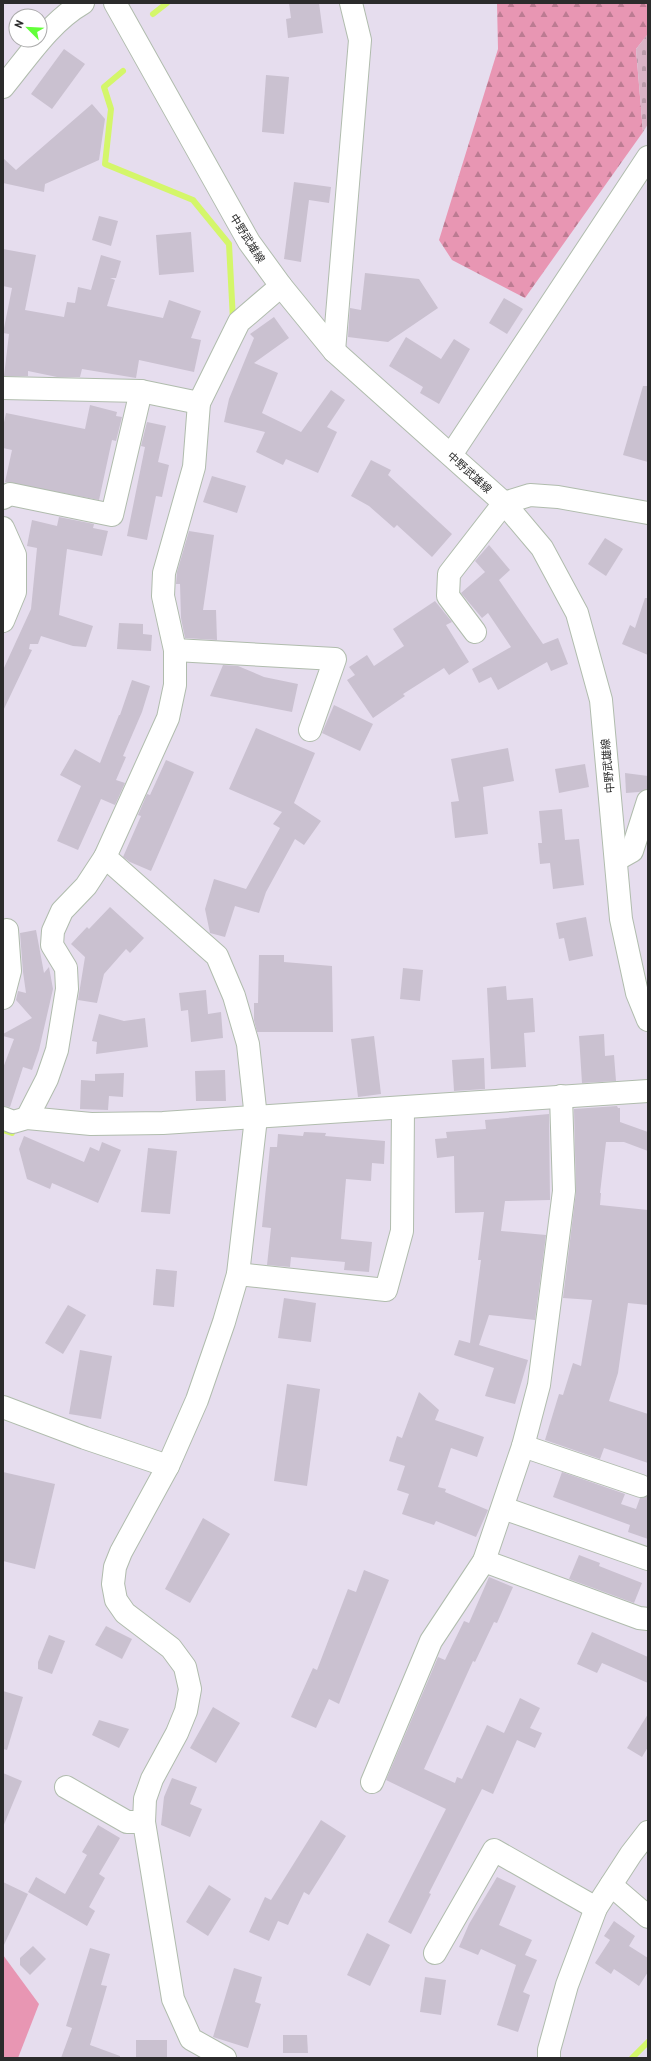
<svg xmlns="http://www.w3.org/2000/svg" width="651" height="2061" font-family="Barlow,'Noto Sans JP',sans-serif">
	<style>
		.green { fill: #e896b3 }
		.forest { fill: url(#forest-firs) }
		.cemetery { fill: url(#cemetery-stones) }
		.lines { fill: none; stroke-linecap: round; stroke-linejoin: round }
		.stream { stroke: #d4f66a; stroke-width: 6 }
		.building { fill: #cac1d0 }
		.street-casing { stroke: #b0bcad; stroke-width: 24 }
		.secondary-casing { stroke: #b0bcad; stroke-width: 24 }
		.street { stroke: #fff; stroke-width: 22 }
		.secondary { stroke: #fff; stroke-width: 22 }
		.labels { text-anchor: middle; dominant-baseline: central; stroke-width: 3; stroke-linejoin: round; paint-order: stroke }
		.street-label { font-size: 11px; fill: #2b2b2b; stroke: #fff }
	</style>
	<defs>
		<pattern id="forest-firs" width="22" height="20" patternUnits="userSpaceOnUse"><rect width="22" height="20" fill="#e896b3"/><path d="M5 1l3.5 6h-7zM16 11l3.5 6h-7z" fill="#bc7b92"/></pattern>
		<pattern id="cemetery-stones" width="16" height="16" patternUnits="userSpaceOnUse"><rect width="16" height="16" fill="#d9b3c6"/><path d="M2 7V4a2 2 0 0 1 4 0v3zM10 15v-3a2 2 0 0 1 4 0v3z" fill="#ba9aaa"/></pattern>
	</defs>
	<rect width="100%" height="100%" fill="#e6ddee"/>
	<polygon class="green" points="3,1955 39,2004 18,2058 3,2058"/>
	<polygon class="forest" points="497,3 648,3 648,34 636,49 643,132 525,298 452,260 439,240 498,49"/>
	<polygon class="cemetery" points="648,34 648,124 643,132 636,49"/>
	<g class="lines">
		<g class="stream">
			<polyline points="153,14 167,3"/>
			<polyline points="123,71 104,87 111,109 105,164 193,200 229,244 233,320"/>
			<polyline points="3,1130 12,1133"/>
			<polyline points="632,2058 648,2042"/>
		</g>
	</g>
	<g class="building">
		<polygon points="289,3 319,3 323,33 288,38 286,19 291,18"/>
		<polygon points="64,49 85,64 52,109 31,94"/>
		<polygon points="266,75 289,77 284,134 262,132"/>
		<polygon points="92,104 105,119 99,160 45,184 44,192 3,183 3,158 16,170"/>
		<polygon points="294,182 331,187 329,203 309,200 301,262 284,259"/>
		<polygon points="99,216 118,221 111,246 92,240"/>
		<polygon points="191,232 194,272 159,275 156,235"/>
		<polygon points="3,249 36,255 25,310 64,317 67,302 75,303 78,287 91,290 101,255 121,261 116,278 110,278 115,280 107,306 163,318 169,300 201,311 191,338 201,340 194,372 139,360 136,378 82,369 80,377 57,377 28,371 28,376 4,376 9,334 3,333 12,288 3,286"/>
		<polygon points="365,273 419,279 438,308 388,342 348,337 350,308 361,310"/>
		<polygon points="504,298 523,309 507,334 489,323"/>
		<polygon points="274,317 289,338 254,363 278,373 262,413 301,432 331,390 345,400 327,427 337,432 318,473 286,459 283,465 256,452 265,432 224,422 229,399 254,338 250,334"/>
		<polygon points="406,337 441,359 454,339 470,349 439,404 420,393 423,387 389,366"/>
		<polygon points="643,386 648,386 648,462 623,455"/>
		<polygon points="90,405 117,412 116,416 122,417 116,441 112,440 99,500 5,482 12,450 3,448 3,427 6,413 85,429"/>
		<polygon points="147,422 166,426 158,462 169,465 162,497 156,496 147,540 127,536 145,447 141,446"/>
		<polygon points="371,460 391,470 388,475 452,534 432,557 397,525 394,528 369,506 351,496"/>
		<polygon points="212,476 246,486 237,513 203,502"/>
		<polygon points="59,517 94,524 93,528 108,531 102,556 67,549 59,615 93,626 86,647 73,646 41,636 38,644 30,644 29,649 32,650 3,711 3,670 31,609 37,548 27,546 32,520 57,526"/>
		<polygon points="189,531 214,535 203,610 216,610 217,640 185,638 181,618 180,584 176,584 177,572"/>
		<polygon points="605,538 623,549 606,576 588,564"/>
		<polygon points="489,545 510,570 499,580 543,644 558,638 568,664 551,671 547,662 498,690 491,677 479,683 472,669 511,647 488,613 482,618 461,593 485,572 475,561"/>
		<polygon points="645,598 648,598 648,655 622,644 630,625 635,628"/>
		<polygon points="435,601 452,622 446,625 469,662 449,675 444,668 403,694 405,696 373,718 347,680 355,675 349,667 367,655 374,666 404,646 393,629"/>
		<polygon points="119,623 143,624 143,634 152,635 151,651 117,649"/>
		<polygon points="223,665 238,666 264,677 298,684 292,712 210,696"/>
		<polygon points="132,680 150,686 142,712 123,756 126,757 116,780 125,783 115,805 101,799 78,850 57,841 81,786 60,775 75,749 100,763 119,715 120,715"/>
		<polygon points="334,705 373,724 360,751 322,733"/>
		<polygon points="256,728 315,753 294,803 321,821 304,845 295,839 266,892 259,913 235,906 225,937 210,933 205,909 214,879 246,889 280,828 273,824 282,812 229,789"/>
		<polygon points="508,748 514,781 483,787 488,834 455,838 451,802 459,801 451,759"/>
		<polygon points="166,760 194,772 151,871 130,862 123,857 141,816 138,815 147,794 150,795"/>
		<polygon points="585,764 589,787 559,793 555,769"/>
		<polygon points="625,773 648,776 648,789 639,792 626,793"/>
		<polygon points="562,809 565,840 579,839 584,885 553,889 550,863 540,864 538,843 542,843 539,811"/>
		<polygon points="110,907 144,938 130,953 126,949 104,974 97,1003 78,1000 85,957 71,944 87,927 89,929"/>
		<polygon points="586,917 593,956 569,961 564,938 559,939 556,923"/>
		<polygon points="36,930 44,973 49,967 53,989 39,1050 32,1070 23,1067 10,1107 3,1106 3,1068 14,1039 3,1036 3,1034 32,1018 16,1000 18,991 26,993 23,972 20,933"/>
		<polygon points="259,955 284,955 284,962 332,966 333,1032 257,1032 254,1020 254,1003 258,1003"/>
		<polygon points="403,968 423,970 420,1001 400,999"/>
		<polygon points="506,986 507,1000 533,998 535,1032 524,1033 526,1067 491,1069 487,988"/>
		<polygon points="206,990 208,1014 221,1012 223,1038 191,1042 188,1010 181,1011 179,993"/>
		<polygon points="99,1014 124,1021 145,1018 148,1047 96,1054 97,1042 92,1041"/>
		<polygon points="604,1034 605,1056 614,1055 616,1081 582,1083 579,1036"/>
		<polygon points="374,1036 381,1094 358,1097 351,1039"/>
		<polygon points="484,1058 485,1089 454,1091 452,1060"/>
		<polygon points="225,1070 226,1101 196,1101 195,1071"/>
		<polygon points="124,1073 123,1097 109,1096 108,1110 80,1109 81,1080 95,1081 95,1074"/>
		<polygon points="617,1106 618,1108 620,1108 620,1122 648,1132 648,1151 624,1142 606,1142 600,1193 601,1193 600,1205 648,1210 648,1305 628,1303 618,1373 609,1401 648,1414 648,1463 604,1448 600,1459 545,1440 559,1394 563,1395 573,1363 581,1366 592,1300 563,1298 576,1192 574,1109"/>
		<polygon points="549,1114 550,1200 505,1201 501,1231 546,1235 535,1320 489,1315 479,1345 528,1360 515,1404 485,1396 494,1368 454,1355 459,1340 470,1343 481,1260 478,1260 484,1212 455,1213 454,1156 437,1158 435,1139 447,1138 446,1132 486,1129 485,1120"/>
		<polygon points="304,1132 326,1133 325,1136 385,1141 384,1164 372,1163 371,1181 346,1179 341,1239 372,1242 369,1272 344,1270 345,1262 291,1257 290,1267 267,1265 271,1228 262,1227 270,1147 277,1147 278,1134 303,1136"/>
		<polygon points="24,1136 84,1162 90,1147 99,1151 102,1142 121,1150 98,1203 52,1183 50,1189 27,1179 19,1149"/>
		<polygon points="148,1148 177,1151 170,1214 141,1212"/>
		<polygon points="156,1269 177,1271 174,1307 153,1305"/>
		<polygon points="284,1298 316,1303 311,1342 278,1338"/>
		<polygon points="68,1305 86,1315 63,1354 45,1343"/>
		<polygon points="80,1350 112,1356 101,1419 69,1414"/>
		<polygon points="287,1384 320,1389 307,1486 274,1481"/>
		<polygon points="419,1392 439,1410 435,1420 484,1437 477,1457 451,1448 438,1487 446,1489 445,1492 488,1510 476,1537 436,1521 434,1525 402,1514 409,1494 397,1490 405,1466 389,1461 397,1436 402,1438"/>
		<polygon points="3,1472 55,1484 35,1569 3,1561"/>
		<polygon points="562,1472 625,1494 621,1504 636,1509 640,1498 648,1496 648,1539 628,1532 630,1525 553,1497"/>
		<polygon points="203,1518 230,1534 190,1603 165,1589"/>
		<polygon points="579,1555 600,1563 599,1566 642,1583 634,1603 569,1579"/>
		<polygon points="364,1570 389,1580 339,1704 329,1699 316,1728 291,1717 313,1668 317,1670 348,1589 356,1592"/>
		<polygon points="489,1577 513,1587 497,1623 494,1622 475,1662 473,1661 424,1769 455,1783 457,1777 462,1779 487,1725 504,1733 520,1698 540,1708 530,1728 542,1733 535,1748 517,1740 493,1794 482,1789 429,1893 431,1894 411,1934 388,1922 446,1809 386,1780 438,1657 445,1660 464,1621 469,1623"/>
		<polygon points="106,1626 132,1639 122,1659 95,1645"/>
		<polygon points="592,1632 648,1657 648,1683 602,1663 597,1673 577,1664"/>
		<polygon points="49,1635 65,1641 52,1674 38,1669 38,1662"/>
		<polygon points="3,1691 23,1697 7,1750 3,1749"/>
		<polygon points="213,1707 240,1723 216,1763 190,1748"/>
		<polygon points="648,1714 648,1747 642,1757 627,1748"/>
		<polygon points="99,1720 129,1729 119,1748 92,1735"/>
		<polygon points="3,1773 22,1781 3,1827"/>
		<polygon points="172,1778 197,1787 190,1804 202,1809 190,1837 161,1825 164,1797"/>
		<polygon points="321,1820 346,1836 309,1895 304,1892 288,1925 278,1921 269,1941 249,1932 265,1897 271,1900"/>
		<polygon points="98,1825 120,1838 99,1874 105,1878 89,1907 95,1911 87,1926 28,1892 36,1877 65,1894 87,1855 82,1852"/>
		<polygon points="497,1877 516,1886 499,1925 532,1940 525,1955 537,1960 523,1992 530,1995 518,2032 497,2025 516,1965 481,1949 478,1955 459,1947 469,1924"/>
		<polygon points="3,1882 28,1894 3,1947"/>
		<polygon points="209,1885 231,1899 208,1936 186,1922"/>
		<polygon points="614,1921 635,1936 629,1946 648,1958 648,1972 639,1986 614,1969 611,1974 595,1963 610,1940 604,1936"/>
		<polygon points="367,1933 390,1945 370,1986 347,1975"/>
		<polygon points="33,1946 46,1959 30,1975 20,1965 20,1958"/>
		<polygon points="90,1948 110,1954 101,1985 107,1986 90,2045 120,2056 120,2058 61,2058 72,2028 66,2026"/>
		<polygon points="234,1968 262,1977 255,2002 261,2004 248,2048 213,2037"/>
		<polygon points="425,1977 446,1980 441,2015 420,2012"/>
		<polygon points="283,2035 307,2035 308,2053 283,2053"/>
		<rect x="136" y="2040" width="31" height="18"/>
	</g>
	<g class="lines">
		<defs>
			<g id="street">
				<path d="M 3,87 C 27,58 50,22 83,3"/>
				<polyline points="334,351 360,40 351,3"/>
				<polyline points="3,388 141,391 199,403"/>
				<polyline points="3,498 10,494 112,515 141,391"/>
				<polyline points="3,528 15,555 15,592 3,621"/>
				<polyline points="475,632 448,596 449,574 504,503 530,495 558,497 648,513"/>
				<polyline points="175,650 335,659 310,730"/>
				<polyline points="616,860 632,851 648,801"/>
				<polyline points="3,998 10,971 7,930"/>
				<polyline points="3,1118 13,1122 27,1118 91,1124 163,1123 648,1091"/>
				<polyline points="27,1118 47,1079 57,1050 67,989 66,968 52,945 53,931 62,911 86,886 105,857"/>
				<polyline points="238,1274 386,1290 402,1231 403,1108"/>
				<polyline points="3,1407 85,1438 168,1466"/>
				<polyline points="523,1446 641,1486"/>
				<polyline points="503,1508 648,1559"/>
				<polyline points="484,1561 639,1618 648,1619"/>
				<polyline points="372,1782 431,1641 484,1561 523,1446 539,1385 564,1191 561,1096"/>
				<polyline points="66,1787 127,1822 144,1822"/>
				<polyline points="611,1885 648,1917"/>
				<polyline points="435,1953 494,1850 596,1908"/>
				<polyline points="225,2058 191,2039 173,1999 144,1822 145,1799 152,1779 177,1733 186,1711 190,1689 185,1667 171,1648 125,1613 116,1600 113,1584 115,1567 121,1552 168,1466 197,1400 224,1322 238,1274 256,1118 248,1044 234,996 217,956 105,857 168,718 175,685 175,650 163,596 164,573 194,467 199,403 239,322 281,286"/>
				<polyline points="549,2058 549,2050 567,1985 596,1908 631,1854 648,1832"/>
			</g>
			<g id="secondary">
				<polyline points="115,3 249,242 281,286 334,351 504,503 542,548 577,613 601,700 621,919 637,993 648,1020"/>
				<polyline points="451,455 648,157"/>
			</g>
		</defs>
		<use href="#street" class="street-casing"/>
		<use href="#secondary" class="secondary-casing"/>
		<use href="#street" class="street"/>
		<use href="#secondary" class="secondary"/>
	</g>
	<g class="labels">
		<g class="street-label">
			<text transform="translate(248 238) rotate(58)">中野武雄線</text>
			<text transform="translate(470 472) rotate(42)">中野武雄線</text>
			<text transform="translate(607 766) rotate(-95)">中野武雄線</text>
		</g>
	</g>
	<rect width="651" height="2061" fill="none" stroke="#2b2b2b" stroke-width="8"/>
	<g transform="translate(28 28) rotate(294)"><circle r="19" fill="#ffffff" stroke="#aaaaaa"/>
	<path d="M0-3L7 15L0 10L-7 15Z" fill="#62ff39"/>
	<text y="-6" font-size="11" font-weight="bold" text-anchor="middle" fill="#2b2b2b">N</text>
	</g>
</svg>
